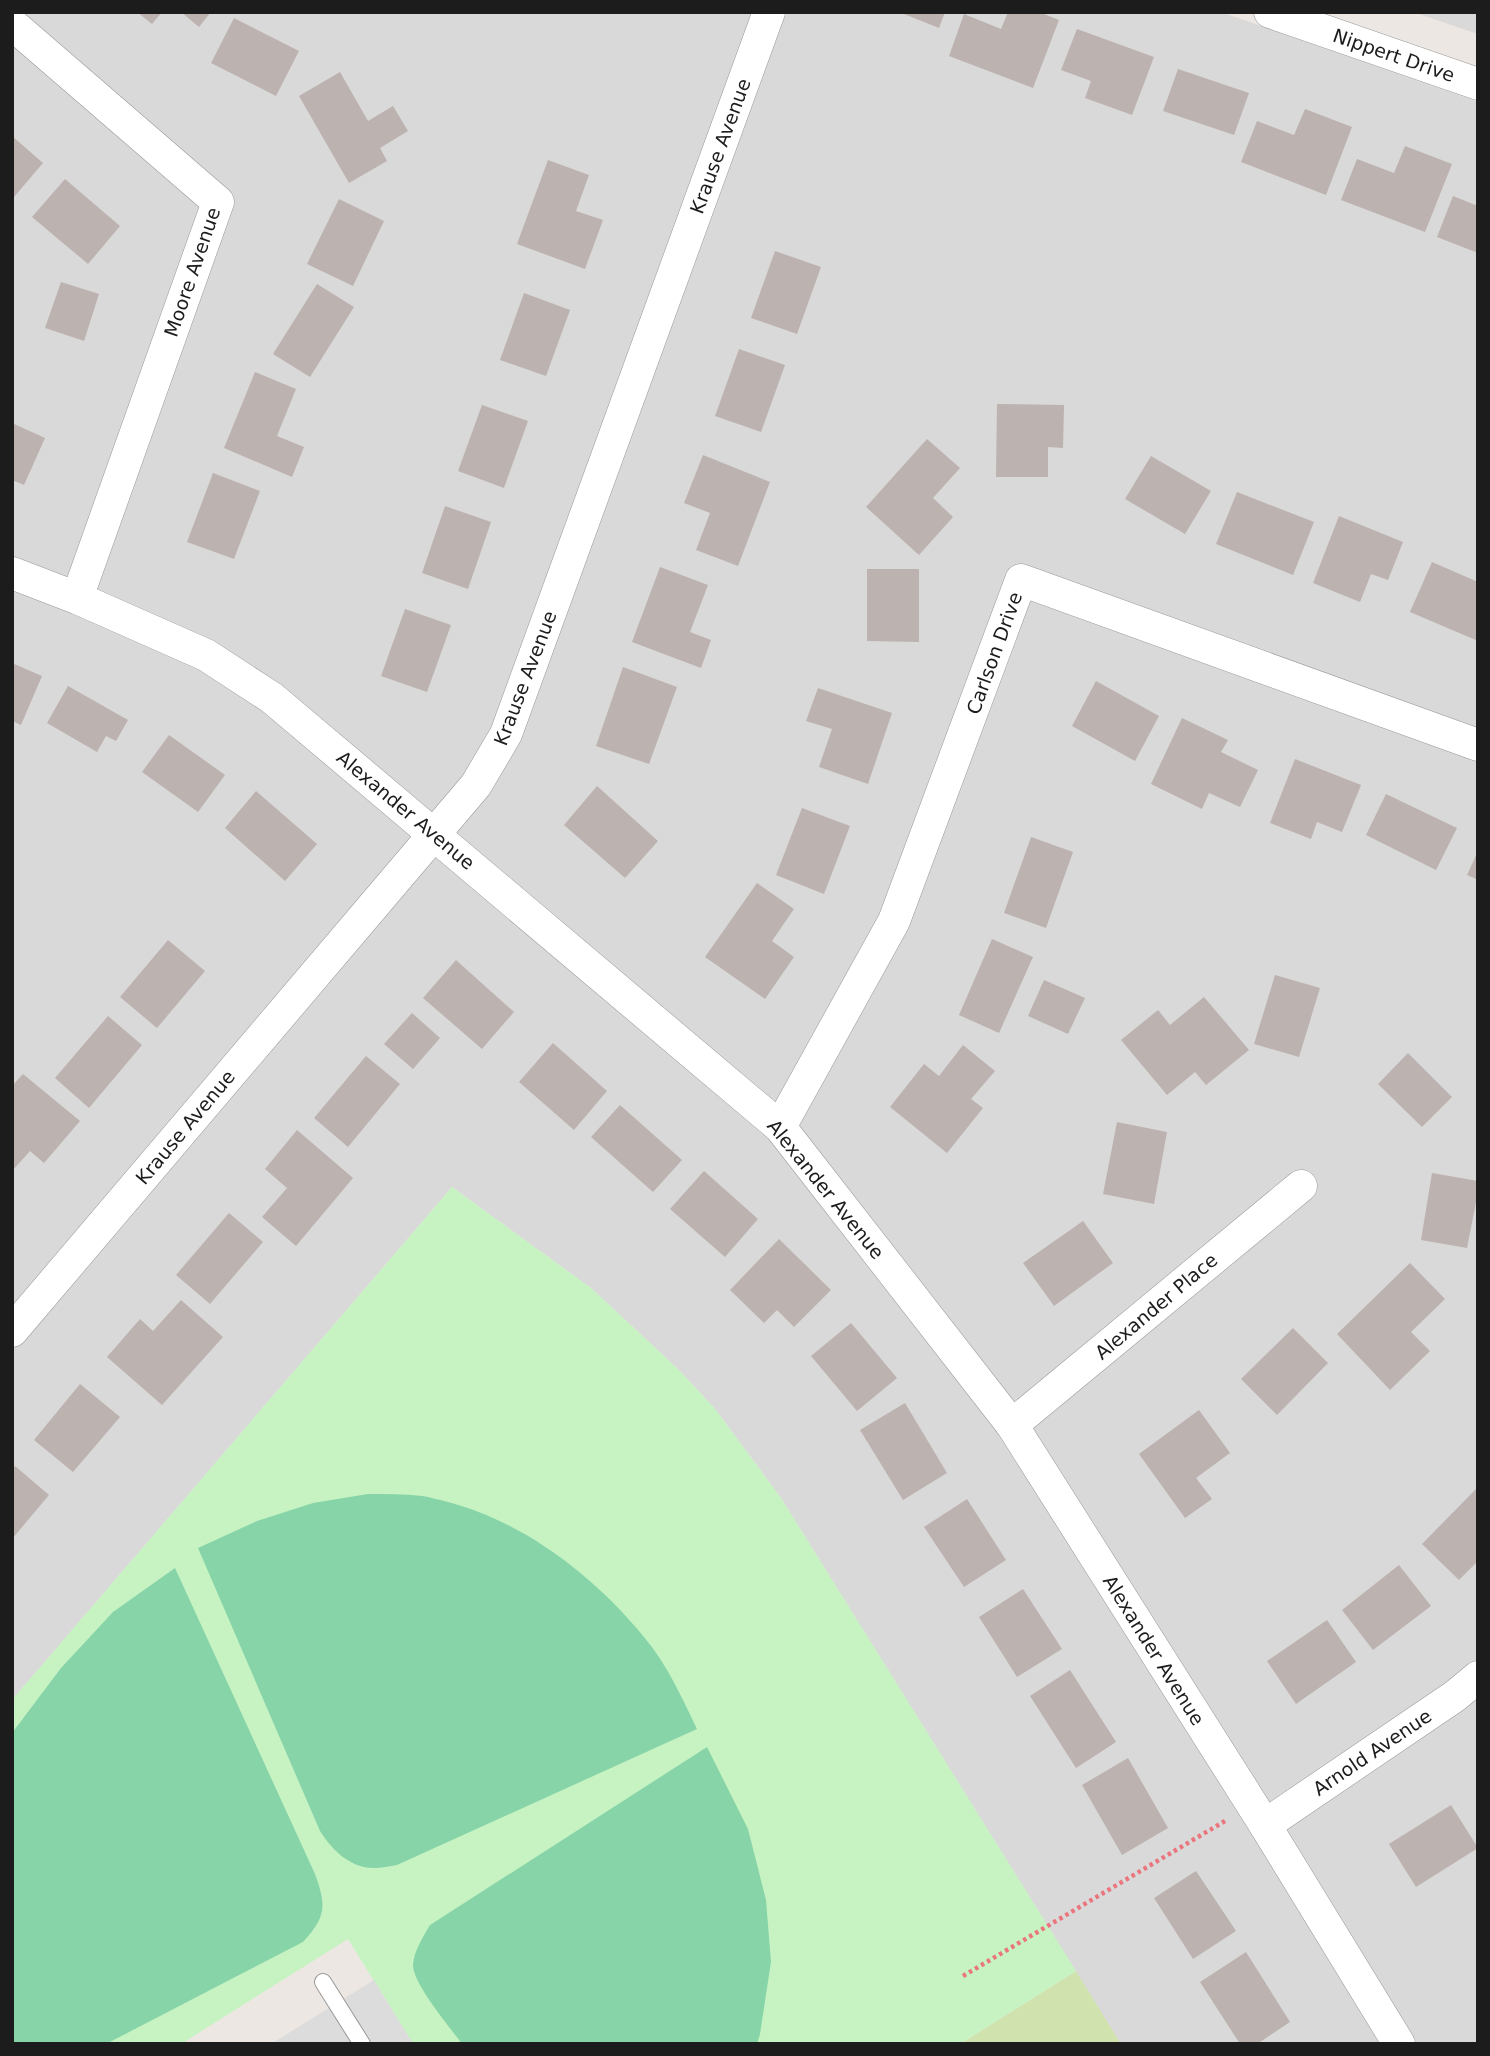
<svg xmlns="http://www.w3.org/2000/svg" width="1490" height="2056" font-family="'DejaVu Sans',sans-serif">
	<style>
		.residential { fill: #dad9d9 }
		.grass { fill: #d0e2ad }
		.park { fill: #c7f3c3 }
		.pitch { fill: #88d4a9 }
		.parking { fill: #dcdcdc }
		.building { fill: #bcb2af }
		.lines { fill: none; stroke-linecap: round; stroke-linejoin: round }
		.service-casing { stroke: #999; stroke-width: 18 }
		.minor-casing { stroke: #999; stroke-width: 33 }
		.path { stroke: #ea757d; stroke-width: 4.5; stroke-dasharray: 3.5 3.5; stroke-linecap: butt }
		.service { stroke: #fff; stroke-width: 16 }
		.minor { stroke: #fff; stroke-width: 32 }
		.labels { text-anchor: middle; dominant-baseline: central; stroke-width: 7; stroke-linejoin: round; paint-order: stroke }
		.street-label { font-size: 19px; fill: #1c1c1c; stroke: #fff }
	</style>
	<rect width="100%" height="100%" fill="#ece7e2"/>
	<g class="residential">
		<polygon points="12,12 1221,12 1478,102 1478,2044 1121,2044 781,1498 715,1409 679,1370 591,1288 452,1187 12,1700"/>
		<polygon points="1413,12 1478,12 1478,34"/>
	</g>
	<polygon class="grass" points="1076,1971 1121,2044 960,2044"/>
	<polygon class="park" points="452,1187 591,1288 679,1370 715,1409 781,1498 1076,1971 960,2044 413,2044 348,1939 181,2044 12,2044 12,1700"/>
	<g class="pitch">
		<path d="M 368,1494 C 386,1494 404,1494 422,1496 C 430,1497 439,1500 448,1502 C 524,1522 594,1576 644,1637 C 667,1664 682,1698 697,1729 L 397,1865 C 390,1866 381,1868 374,1868 C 350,1868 332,1850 320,1831 L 198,1548 L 257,1521 L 313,1503 Z"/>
		<path d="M 175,1568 L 315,1874 C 326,1905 327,1916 303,1942 L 106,2044 L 12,2044 L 12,1733 L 61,1668 L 113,1612 Z"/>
		<path d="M 707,1747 L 748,1829 L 766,1900 L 771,1962 L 760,2034 L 757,2044 L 462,2044 C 450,2027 413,1984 413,1965 C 414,1951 423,1937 430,1925 Z"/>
	</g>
	<polygon class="parking" points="374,1980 413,2044 271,2044"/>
	<g class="building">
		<polygon points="137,12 162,12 152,24"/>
		<polygon points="181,12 211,12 199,27"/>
		<polygon points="899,12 945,12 939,28"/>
		<polygon points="1008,12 1039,12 1059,20 1033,88 949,56 964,14 1001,29"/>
		<polygon points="234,18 299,51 276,96 211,63"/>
		<polygon points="1077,29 1154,57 1132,115 1085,98 1091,81 1061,70"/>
		<polygon points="1178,69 1249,93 1234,135 1163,111"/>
		<polygon points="340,72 368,121 393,106 408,131 380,148 387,161 349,183 299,96"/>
		<polygon points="1305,109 1352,127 1326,195 1241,162 1257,121 1294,135"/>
		<polygon points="12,136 43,163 14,197 12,195"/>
		<polygon points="1405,146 1452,164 1425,232 1341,200 1357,159 1394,173"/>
		<polygon points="548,160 589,175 576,211 603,220 585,269 517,244"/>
		<polygon points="65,179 120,226 88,264 32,217"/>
		<polygon points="1453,196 1478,206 1478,253 1437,237"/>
		<polygon points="339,199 384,221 353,286 307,264"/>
		<polygon points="775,251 821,267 797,334 751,318"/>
		<polygon points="61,282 99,294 84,341 45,328"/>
		<polygon points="317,284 354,307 310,377 273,354"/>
		<polygon points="524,293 570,310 546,376 500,360"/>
		<polygon points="739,349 785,365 761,432 715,416"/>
		<polygon points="255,372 296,389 277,436 304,447 292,477 224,448"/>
		<polygon points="997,404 1064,405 1063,448 1048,447 1048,477 996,477"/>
		<polygon points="482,405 528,421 504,488 458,471"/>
		<polygon points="12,423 45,438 24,485 12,480"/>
		<polygon points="927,439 960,468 933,498 953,517 919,555 866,507"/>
		<polygon points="703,455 770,482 738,566 696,550 710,513 684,503"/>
		<polygon points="1151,456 1211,491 1185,534 1125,499"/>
		<polygon points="213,473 260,491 234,559 187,542"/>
		<polygon points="1237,492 1314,522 1293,575 1216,544"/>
		<polygon points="445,506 491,522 468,589 422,573"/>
		<polygon points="1339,516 1403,542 1388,580 1371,574 1360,602 1313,583"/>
		<polygon points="1432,562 1478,582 1478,641 1410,612"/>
		<polygon points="660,567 708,585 690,632 711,640 701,668 632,642"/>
		<polygon points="867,569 919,569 919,642 867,641"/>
		<polygon points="405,609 451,625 427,692 381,676"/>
		<polygon points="12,663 42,676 21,725 12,721"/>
		<polygon points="623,667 677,687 649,764 596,746"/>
		<polygon points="1096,681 1159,716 1135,761 1072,726"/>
		<polygon points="68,686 128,720 116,741 106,736 97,752 47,723"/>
		<polygon points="818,688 892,713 868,784 819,767 832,729 806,721"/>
		<polygon points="1182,718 1228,740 1221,752 1258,770 1240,807 1209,793 1202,809 1151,784"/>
		<polygon points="169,735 225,775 198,812 142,772"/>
		<polygon points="1295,759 1361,785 1342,832 1317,822 1311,839 1270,823"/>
		<polygon points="597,786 658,841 625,878 564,825"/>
		<polygon points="256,791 317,844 285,881 225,828"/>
		<polygon points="1386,794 1457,828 1436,870 1366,835"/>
		<polygon points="802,808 850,826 824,894 776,875"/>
		<polygon points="1031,837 1073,852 1046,928 1004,913"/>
		<polygon points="1478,851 1478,880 1467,875"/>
		<polygon points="757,883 794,909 772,941 794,957 765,999 705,957"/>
		<polygon points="992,939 1033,957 999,1033 959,1015"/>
		<polygon points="168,940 205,971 157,1028 120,997"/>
		<polygon points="456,960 514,1012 482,1049 423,998"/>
		<polygon points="1275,975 1320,988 1299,1057 1254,1044"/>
		<polygon points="1044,980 1085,998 1068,1034 1028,1016"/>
		<polygon points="1204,997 1249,1050 1206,1085 1195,1072 1167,1095 1121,1040 1158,1010 1170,1025"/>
		<polygon points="412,1013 440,1038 413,1069 384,1044"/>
		<polygon points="108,1016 142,1045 89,1108 55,1078"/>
		<polygon points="553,1043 607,1091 574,1130 519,1082"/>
		<polygon points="963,1045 995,1071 971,1099 983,1108 947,1153 890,1107 924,1064 939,1076"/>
		<polygon points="1408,1053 1452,1097 1422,1127 1378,1084"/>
		<polygon points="366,1056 400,1084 348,1147 314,1118"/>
		<polygon points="23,1074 80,1121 44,1163 30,1151 12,1171 12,1086"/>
		<polygon points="620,1105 682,1160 653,1192 591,1137"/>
		<polygon points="1117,1122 1167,1132 1154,1204 1103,1194"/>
		<polygon points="297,1130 353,1178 296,1246 262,1217 287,1188 265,1169"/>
		<polygon points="704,1171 758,1219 725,1257 670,1209"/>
		<polygon points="1432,1173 1478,1181 1478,1192 1467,1248 1421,1240"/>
		<polygon points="229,1213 263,1242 210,1304 176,1275"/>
		<polygon points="1083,1221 1113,1263 1054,1306 1023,1263"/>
		<polygon points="779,1239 831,1290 794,1327 777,1310 764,1323 730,1290"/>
		<polygon points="1410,1263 1445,1299 1411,1332 1430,1351 1390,1390 1337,1334"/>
		<polygon points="181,1300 223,1337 162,1405 107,1357 140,1319 153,1331"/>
		<polygon points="851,1323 897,1378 857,1411 811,1356"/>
		<polygon points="1293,1328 1328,1363 1277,1415 1241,1379"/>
		<polygon points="80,1384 120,1417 73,1472 34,1440"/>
		<polygon points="905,1403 947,1473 903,1500 860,1430"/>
		<polygon points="1199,1410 1230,1453 1196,1478 1212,1499 1185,1518 1139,1454"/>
		<polygon points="15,1466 49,1495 12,1539 12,1470"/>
		<polygon points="1478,1487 1478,1561 1459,1580 1422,1544"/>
		<polygon points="967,1499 1006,1560 964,1587 924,1527"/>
		<polygon points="1399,1565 1431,1606 1373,1650 1342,1610"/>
		<polygon points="1023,1589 1062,1649 1017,1677 979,1617"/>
		<polygon points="1327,1620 1356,1662 1296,1704 1267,1661"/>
		<polygon points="1070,1670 1116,1742 1076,1768 1030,1696"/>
		<polygon points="1128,1758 1168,1828 1122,1855 1082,1785"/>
		<polygon points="1451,1805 1478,1848 1416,1887 1389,1844"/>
		<polygon points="1196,1871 1236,1931 1193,1959 1154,1898"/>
		<polygon points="1246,1952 1290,2022 1257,2044 1240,2044 1200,1982"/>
	</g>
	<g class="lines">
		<defs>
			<polyline id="service" points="323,1982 362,2044"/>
			<g id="minor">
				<polyline points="1270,12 1478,84"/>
				<polyline points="12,24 218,202 77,598"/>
				<polyline points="12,573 77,598 206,655 272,698 780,1127 1012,1425 1265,1825 1399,2044"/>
				<polyline points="780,1127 894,921 1021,580 1478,745"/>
				<polyline points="12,1331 476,785 506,734 769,12"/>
				<polyline points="1012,1425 1301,1186"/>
				<polyline points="1265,1825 1455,1696 1478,1677"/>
			</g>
		</defs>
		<use href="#service" class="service-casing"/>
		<use href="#minor" class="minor-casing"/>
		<polyline class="path" points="963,1976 1225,1821"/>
		<use href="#service" class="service"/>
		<use href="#minor" class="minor"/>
	</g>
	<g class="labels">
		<g class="street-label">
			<text transform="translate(1394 55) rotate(19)">Nippert Drive</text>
			<text transform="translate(720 146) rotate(-70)">Krause Avenue</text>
			<text transform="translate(192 272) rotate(-71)">Moore Avenue</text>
			<text transform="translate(994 653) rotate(-70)">Carlson Drive</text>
			<text transform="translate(525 678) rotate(-69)">Krause Avenue</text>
			<text transform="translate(406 810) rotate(40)">Alexander Avenue</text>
			<text transform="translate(185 1127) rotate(-50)">Krause Avenue</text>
			<text transform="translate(826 1189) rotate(51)">Alexander Avenue</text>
			<text transform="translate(1156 1306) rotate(-40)">Alexander Place</text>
			<text transform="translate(1154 1650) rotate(58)">Alexander Avenue</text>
			<text transform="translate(1372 1752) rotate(-34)">Arnold Avenue</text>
		</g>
	</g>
	<rect width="1490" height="2056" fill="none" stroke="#1c1c1c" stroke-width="28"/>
</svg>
